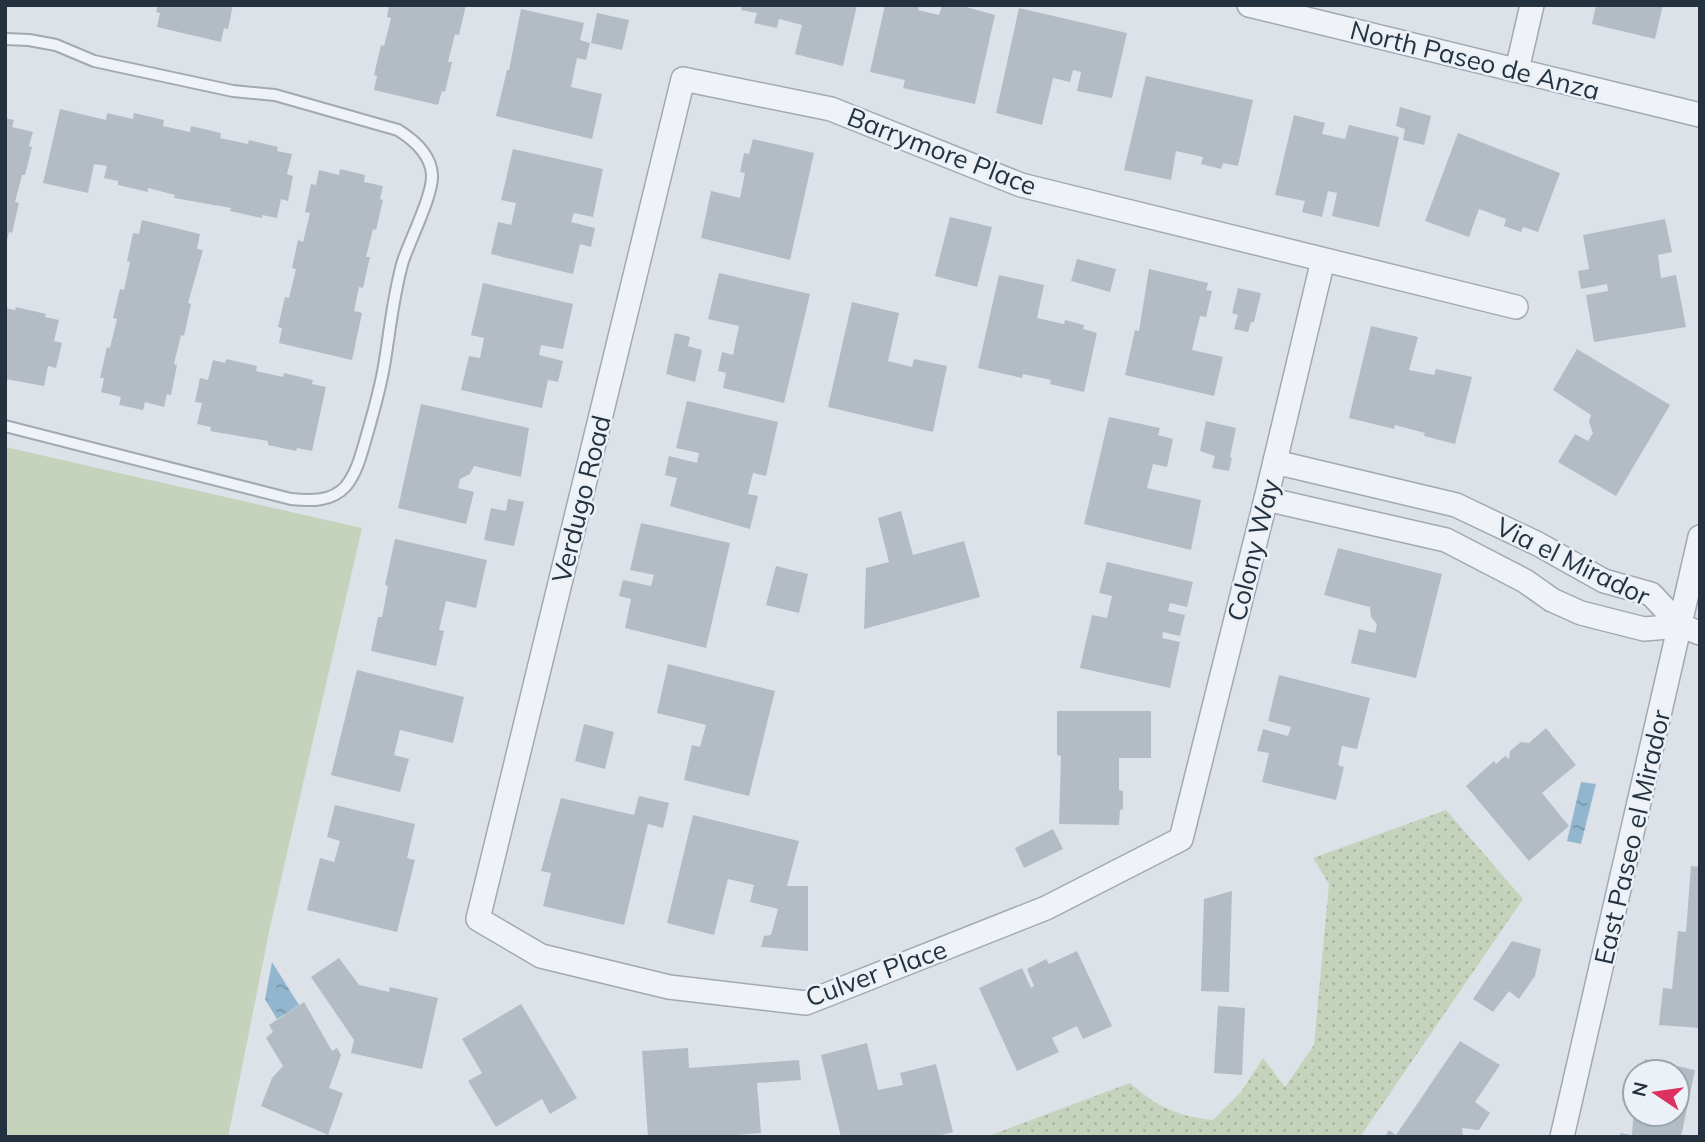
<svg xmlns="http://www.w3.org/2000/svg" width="1705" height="1142" font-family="Mulish,sans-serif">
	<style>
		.grass { fill: url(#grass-dots) }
		.pitch { fill: #c5d3bc }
		.water { fill: url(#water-ripples) }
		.building { fill: #b3bcc5 }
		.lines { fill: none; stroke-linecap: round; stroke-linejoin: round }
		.lane-casing { stroke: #a1aab2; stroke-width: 14 }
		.street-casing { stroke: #a1aab2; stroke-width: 26 }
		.lane { stroke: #eff2f6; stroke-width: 10 }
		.street { stroke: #eff2f6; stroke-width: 23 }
		.labels { text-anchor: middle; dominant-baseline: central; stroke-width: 5; stroke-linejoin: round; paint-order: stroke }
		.street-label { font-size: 26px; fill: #243240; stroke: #ebf1f6 }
	</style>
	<defs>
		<pattern id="grass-dots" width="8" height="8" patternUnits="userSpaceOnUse" patternTransform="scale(1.75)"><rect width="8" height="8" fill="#c5d3bc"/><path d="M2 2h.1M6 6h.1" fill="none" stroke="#a9b6a3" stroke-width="1.8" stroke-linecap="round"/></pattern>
		<pattern id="water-ripples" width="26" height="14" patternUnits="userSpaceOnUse" patternTransform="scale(1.75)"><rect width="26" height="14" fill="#92b6cd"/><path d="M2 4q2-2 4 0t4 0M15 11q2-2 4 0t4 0" fill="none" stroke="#7795a8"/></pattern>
	</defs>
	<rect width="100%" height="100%" fill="#dce2e8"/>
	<path class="grass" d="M 1446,810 L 1523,899 L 1360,1137 L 986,1137 L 1130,1083 C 1157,1107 1177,1116 1213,1120 L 1241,1092 L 1263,1058 L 1285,1087 L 1314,1045 L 1329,884 L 1313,858 Z"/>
	<polygon class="pitch" points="5,447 362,528 270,927 228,1137 5,1137"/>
	<g class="water">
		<polygon points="1581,782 1596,784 1581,844 1567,841"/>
		<polygon points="272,962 299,1005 277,1019 265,999"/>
	</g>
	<g class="building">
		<polygon points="158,5 233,5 228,29 224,28 221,42 157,27 160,13 156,12"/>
		<polygon points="389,5 466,5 459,35 455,34 448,62 452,62 445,92 442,91 438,105 374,90 377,76 374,75 381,45 384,46 391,18 387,17"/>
		<polygon points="742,5 857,5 843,66 795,54 802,25 779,19 777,28 754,23 757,13 741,10"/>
		<polygon points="885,5 920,5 918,10 939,15 942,5 959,5 995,15 975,104 903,88 905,80 870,72"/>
		<polygon points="1596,5 1663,5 1655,39 1592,24"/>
		<polygon points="1019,8 1127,33 1112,98 1077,91 1081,72 1073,70 1070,82 1053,78 1042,125 996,113"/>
		<polygon points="521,9 584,23 580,40 590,43 586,60 577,58 571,87 602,94 592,139 496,116 507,70 509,70"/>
		<polygon points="597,13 629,20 622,50 591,43"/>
		<polygon points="1146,76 1253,100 1238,166 1223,163 1221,169 1201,164 1203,157 1176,151 1171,180 1124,170"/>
		<polygon points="1400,107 1431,116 1424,145 1403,140 1405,129 1396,126"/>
		<polygon points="60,109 106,120 107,113 133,119 134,113 164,120 163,126 190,132 191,126 221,133 220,138 248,144 249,140 278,147 277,151 292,154 287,174 293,176 288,201 281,199 277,218 262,215 262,218 230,211 231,208 174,198 175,195 148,188 148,192 118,185 118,181 104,178 107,166 94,164 88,193 43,183"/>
		<polygon points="1294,115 1325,123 1322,134 1345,139 1349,125 1399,137 1379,227 1332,216 1337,193 1328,191 1322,217 1302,212 1305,201 1275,195"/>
		<polygon points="5,118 14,120 12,127 33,132 29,146 32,147 25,175 22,175 15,202 19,203 12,233 9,232 6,244"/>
		<polygon points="1458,133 1560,173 1538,232 1523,227 1521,232 1504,226 1506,219 1479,209 1469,237 1425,221"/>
		<polygon points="753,139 814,153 790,260 701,238 711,191 740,198 745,173 740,172 744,153 749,154"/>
		<polygon points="513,149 603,169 593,217 574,213 571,222 595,228 591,247 580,244 573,274 491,254 498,222 511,225 516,203 501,200"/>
		<polygon points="340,169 365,175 364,182 383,186 380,199 383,200 376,230 373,229 366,257 370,257 363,288 359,287 354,311 362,313 352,360 279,343 282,328 278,327 285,297 289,298 296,269 292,268 298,240 303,242 310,213 305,212 311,184 316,185 319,170 339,175"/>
		<polygon points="950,217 992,227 977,287 935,276"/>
		<polygon points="1665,219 1672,252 1658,255 1661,278 1676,275 1686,327 1594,342 1586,295 1608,291 1607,284 1581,289 1578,271 1589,269 1583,235"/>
		<polygon points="142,220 200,234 197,249 203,250 188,303 191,304 184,336 181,335 174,364 177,365 171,395 167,394 164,407 145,402 143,410 119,405 121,397 101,392 104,378 100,378 107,347 110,348 117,319 113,318 120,289 124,290 130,262 127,261 133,233 139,234"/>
		<polygon points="1077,259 1116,269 1110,292 1071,281"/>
		<polygon points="1149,269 1208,283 1206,290 1212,291 1206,317 1200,316 1192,350 1223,357 1214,396 1125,375 1135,330 1139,331"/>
		<polygon points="719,273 810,294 784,403 723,388 726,373 718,371 722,352 733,355 739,326 708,319"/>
		<polygon points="999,275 1044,285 1037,318 1064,324 1065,320 1084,325 1083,329 1097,333 1084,392 1050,384 1051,380 1023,374 1022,378 978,368"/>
		<polygon points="483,283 573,304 563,349 541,345 539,355 563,361 558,382 548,380 542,408 461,390 469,356 480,358 484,338 471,335"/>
		<polygon points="1238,288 1261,293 1254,322 1251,322 1248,332 1234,329 1238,315 1232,313"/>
		<polygon points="852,302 899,313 888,361 912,367 914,359 947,366 933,432 828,407"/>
		<polygon points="16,307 46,314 45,317 59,320 54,341 62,343 56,368 48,366 44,386 5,379 5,308 15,310"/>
		<polygon points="1371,326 1418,337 1409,370 1434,375 1436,369 1472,377 1455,444 1424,436 1425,433 1395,425 1394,429 1349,418"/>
		<polygon points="675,333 690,337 688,346 702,350 695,382 666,374"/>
		<polygon points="1577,349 1670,405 1616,496 1558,462 1575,434 1588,441 1593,433 1589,422 1591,415 1553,390"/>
		<polygon points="226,359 257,366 256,371 283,377 284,373 313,380 312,384 326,387 312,451 297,448 296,451 268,445 268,441 210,431 211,427 197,424 202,403 195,402 200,378 208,380 213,360 225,363"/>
		<polygon points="687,401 778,422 766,476 753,473 748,494 758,496 750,529 670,506 677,478 665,475 669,456 697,463 699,453 676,448"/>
		<polygon points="421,404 529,428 521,477 474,466 470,474 460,479 458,488 474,492 466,524 398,508"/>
		<polygon points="1109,417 1160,428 1158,435 1173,439 1167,467 1153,464 1147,488 1201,500 1191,550 1084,524"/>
		<polygon points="1206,421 1236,428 1230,457 1232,458 1229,471 1212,468 1215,456 1200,451"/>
		<polygon points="508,499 524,502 514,546 484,540 491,508 506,511"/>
		<polygon points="901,511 913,555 964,541 980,597 864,629 866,568 889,562 878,518"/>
		<polygon points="641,523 730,543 706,648 625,628 631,599 619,596 623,580 651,586 654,575 630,570"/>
		<polygon points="395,539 487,560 476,608 446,601 439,630 444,631 436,666 371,651 378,617 382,617 388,586 385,585"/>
		<polygon points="1338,548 1442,574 1416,678 1351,663 1359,629 1375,633 1377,624 1371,617 1370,607 1324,595"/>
		<polygon points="1107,562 1193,582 1187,607 1170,603 1168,611 1185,615 1180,636 1163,632 1162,638 1180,642 1170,688 1080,668 1092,615 1107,618 1112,596 1099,593"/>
		<polygon points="776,566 808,574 799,613 766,605"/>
		<polygon points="668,664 775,691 749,796 684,780 692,745 700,747 706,725 657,713"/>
		<polygon points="357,670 464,697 453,743 400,730 394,755 409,759 400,792 331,775"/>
		<polygon points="1279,675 1370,698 1357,749 1342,746 1338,765 1344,767 1336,800 1262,782 1269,753 1257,751 1263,729 1288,736 1291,727 1268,721"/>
		<polygon points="1057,711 1151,711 1151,758 1119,758 1119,790 1123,791 1123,809 1120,810 1119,825 1059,824 1061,756 1057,755"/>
		<polygon points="584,724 614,732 605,769 575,761"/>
		<polygon points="1546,728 1576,765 1542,793 1569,826 1529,861 1466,786 1494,761 1496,764 1505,756 1509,759 1510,751 1521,742 1529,743"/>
		<polygon points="639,796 669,803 663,828 648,824 624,925 543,906 551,873 541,871 561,798 634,815"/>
		<polygon points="335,805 415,824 407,858 415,860 397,932 307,910 320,858 334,862 340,841 327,837"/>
		<polygon points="693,815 799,841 787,886 808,886 808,951 761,947 764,936 771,935 778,909 750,902 754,885 728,879 714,935 667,923"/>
		<polygon points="1053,829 1063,849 1024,868 1015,848"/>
		<polygon points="1691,866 1700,867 1700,1028 1659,1025 1663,988 1672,989 1678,931 1686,932"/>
		<polygon points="1232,891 1229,992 1201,991 1204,899"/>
		<polygon points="1512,941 1541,949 1535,976 1519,999 1509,991 1493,1012 1473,999"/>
		<polygon points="1077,951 1112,1026 1083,1039 1077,1026 1052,1038 1059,1052 1017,1071 979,988 1022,968 1031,988 1034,986 1027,969 1046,959 1049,964"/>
		<polygon points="339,958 359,985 389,992 390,987 438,998 422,1069 351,1053 354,1040 311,977"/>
		<polygon points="304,1002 332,1051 337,1048 341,1055 329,1088 343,1093 328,1135 261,1106 272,1078 283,1066 266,1038 273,1032 269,1025"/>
		<polygon points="521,1004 577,1098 550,1114 542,1099 496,1127 468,1081 482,1073 462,1039"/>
		<polygon points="1218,1006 1245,1008 1242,1075 1214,1073"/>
		<polygon points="1460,1041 1500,1065 1475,1102 1490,1113 1479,1130 1462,1128 1463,1137 1385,1137 1389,1130 1396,1135"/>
		<polygon points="867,1043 878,1090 903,1085 900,1073 936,1064 953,1132 934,1137 841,1137 821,1055"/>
		<polygon points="688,1048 689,1068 799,1060 801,1080 757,1083 761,1133 711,1137 648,1137 642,1051"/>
		<polygon points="1645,1059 1695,1070 1681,1137 1620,1137 1620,1133 1632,1135 1634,1105 1635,1114 1677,1114 1677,1072 1642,1072"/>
	</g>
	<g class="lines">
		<defs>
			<path id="lane" d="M 5,39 L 29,40 L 56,45 L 94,61 L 233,91 L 275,95 L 398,130 C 414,140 431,155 432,175 C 433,195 410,240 403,261 C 393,295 390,331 384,366 C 380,390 373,414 366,438 C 361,455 357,472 346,486 C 332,502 310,501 291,499 L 5,426"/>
			<g id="street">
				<polyline points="1249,5 1700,115"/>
				<polyline points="1517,70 1532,5"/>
				<polyline points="1323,260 1266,499 1181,839 1046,908 806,1003 669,987 541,956 478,919 683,79 831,109 1021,185 1516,307"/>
				<polyline points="1275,462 1456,505 1538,544 1604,581 1651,594 1681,626"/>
				<polyline points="1266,499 1446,540 1525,581 1552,600 1581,613 1644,629 1681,626 1700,633"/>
				<polyline points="1562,1137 1700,537"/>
			</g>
		</defs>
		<use href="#lane" class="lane-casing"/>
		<use href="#street" class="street-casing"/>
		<use href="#lane" class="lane"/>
		<use href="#street" class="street"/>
	</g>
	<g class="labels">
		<g class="street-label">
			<text transform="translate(1475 60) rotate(14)">North Paseo de Anza</text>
			<text transform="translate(942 151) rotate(21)">Barrymore Place</text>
			<text transform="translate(581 499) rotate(-76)">Verdugo Road</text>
			<text transform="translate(1253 550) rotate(-76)">Colony Way</text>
			<text transform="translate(1573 561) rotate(26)">Via el Mirador</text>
			<text transform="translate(1632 837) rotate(-77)">East Paseo el Mirador</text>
			<text transform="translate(876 973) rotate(-20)">Culver Place</text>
		</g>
	</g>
	<rect width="1705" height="1142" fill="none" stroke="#243240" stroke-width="14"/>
	<g transform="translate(1656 1093) rotate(283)"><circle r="33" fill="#ebf1f6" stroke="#9ba5ad" stroke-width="2"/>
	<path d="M0-5L12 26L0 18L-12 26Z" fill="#dd3162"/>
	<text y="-10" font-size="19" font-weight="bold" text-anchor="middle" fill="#243240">N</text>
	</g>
</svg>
